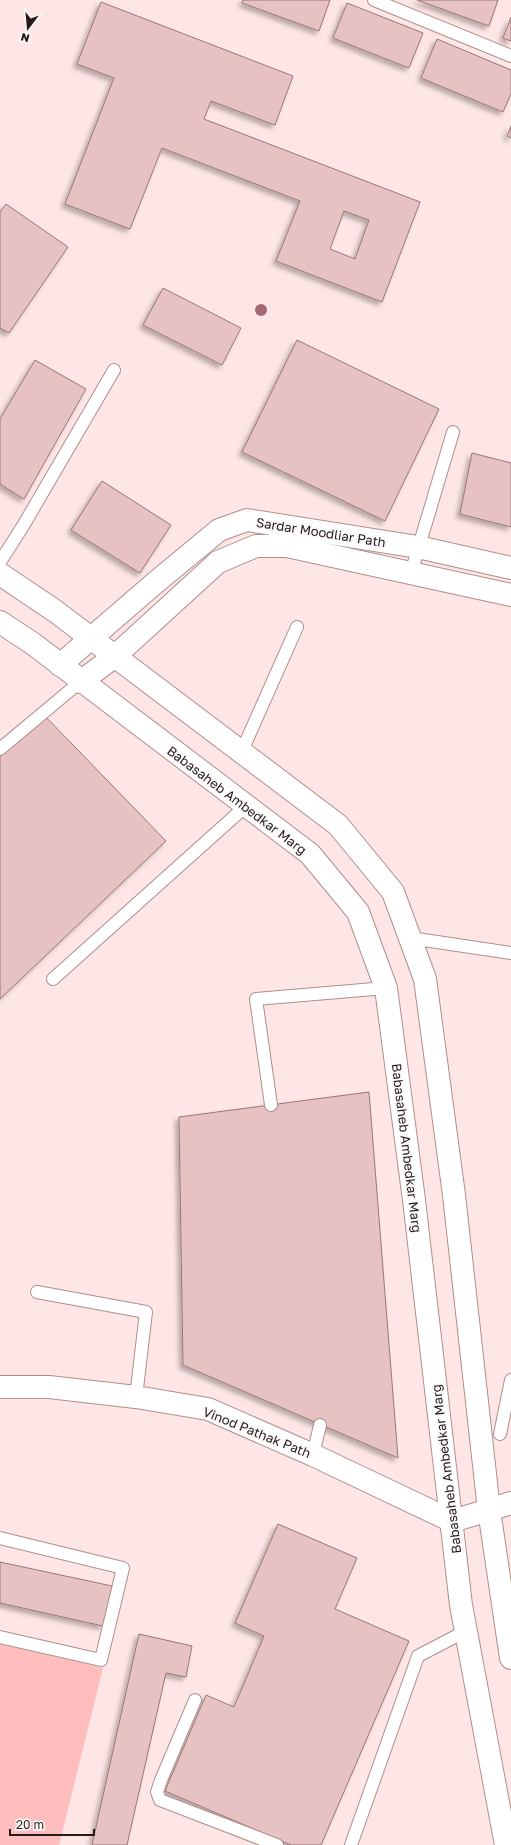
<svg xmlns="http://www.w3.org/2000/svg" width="511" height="1845" font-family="'Golos Text',sans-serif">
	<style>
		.green { fill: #fdbebd }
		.building { fill: #e7c2c2; stroke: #977; fill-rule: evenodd; filter: url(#shadow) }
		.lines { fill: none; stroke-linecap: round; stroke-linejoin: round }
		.service-casing { stroke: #b08e8d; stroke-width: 14 }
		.minor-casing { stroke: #b08e8d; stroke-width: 24 }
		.secondary-casing { stroke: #b08e8d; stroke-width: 24 }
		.primary-casing { stroke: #b08e8d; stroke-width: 24 }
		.service { stroke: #fff; stroke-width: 12 }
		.minor { stroke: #fff; stroke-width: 22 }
		.secondary { stroke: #fff; stroke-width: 22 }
		.primary { stroke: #fff; stroke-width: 22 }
		.tree { fill: #a46872 }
		.labels { text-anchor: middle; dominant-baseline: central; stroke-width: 4; stroke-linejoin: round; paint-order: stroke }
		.street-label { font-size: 13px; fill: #271919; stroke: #fafafa }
	</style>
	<defs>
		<filter id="shadow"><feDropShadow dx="-3.5" dy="3.5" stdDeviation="2" flood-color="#0004"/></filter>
	</defs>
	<rect width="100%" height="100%" fill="#fde6e5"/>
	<polygon class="green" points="0,1642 103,1668 59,1845 0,1845"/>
	<g class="building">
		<polygon points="243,0 330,0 319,31 242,3"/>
		<polygon points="417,0 498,0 489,26"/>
		<path d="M 101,2 L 293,76 L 275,125 L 211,101 L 204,119 L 420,202 L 382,302 L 276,261 L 300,201 L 162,148 L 130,229 L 65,204 L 114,78 L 77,64 ZM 344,211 L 369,220 L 355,259 L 330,249 Z"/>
		<polygon points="347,3 423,33 409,68 333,38"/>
		<polygon points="511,17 511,41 503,38"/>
		<polygon points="437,39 511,70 511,94 503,112 421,78"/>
		<polygon points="511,126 511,138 507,136"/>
		<polygon points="6,204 68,247 9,333 0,328 0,212"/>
		<polygon points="163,288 241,328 222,365 143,325"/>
		<polygon points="297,340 439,409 385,521 242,452"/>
		<polygon points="35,360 86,389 24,499 0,484 0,419"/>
		<polygon points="472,453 511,463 511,527 460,514"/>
		<polygon points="102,481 171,525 140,573 71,530"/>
		<polygon points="43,714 166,841 0,999 0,756"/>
		<polygon points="369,1092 398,1458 183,1365 179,1117"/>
		<polygon points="278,1524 357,1558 335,1609 409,1641 321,1845 291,1845 165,1791 206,1695 234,1707 264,1636 235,1623"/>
		<polygon points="0,1562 112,1586 103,1626 0,1603"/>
		<polygon points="139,1634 192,1646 186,1677 166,1673 127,1845 92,1845"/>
	</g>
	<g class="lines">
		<defs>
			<g id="service">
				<polyline points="374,0 511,56"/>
				<polyline points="0,562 23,526 114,370"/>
				<polyline points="411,573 453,432"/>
				<polyline points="0,749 80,682"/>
				<polyline points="241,753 297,627"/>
				<polyline points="410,938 511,953"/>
				<polyline points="53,979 246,806"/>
				<polyline points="271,1105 256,999 386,988"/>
				<polyline points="37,1292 146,1312 136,1397"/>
				<polyline points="500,1434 511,1380"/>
				<polyline points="313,1455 320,1425"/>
				<polyline points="0,1538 123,1568 101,1660 0,1637"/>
				<polyline points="195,1700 161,1780 157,1792 160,1800 277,1845"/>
				<polyline points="351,1845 418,1656 466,1631"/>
			</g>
			<polyline id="minor" points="489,1510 511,1503"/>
			<g id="secondary">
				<polyline points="60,665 155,583 219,530 247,520 418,547 511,568"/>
				<polyline points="80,682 114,657 218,562 256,546 287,546 511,595"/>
				<polyline points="0,1387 49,1387 136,1397 208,1409 313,1455 452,1521 489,1510"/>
			</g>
			<g id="primary">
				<polyline points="0,574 55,611 338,825 393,892 425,979 454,1195 489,1510 511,1658"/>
				<polyline points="0,622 32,643 310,854 358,912 386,988 414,1200 461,1605 506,1845"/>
			</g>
		</defs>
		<use href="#service" class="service-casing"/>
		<use href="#minor" class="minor-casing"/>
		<use href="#secondary" class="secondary-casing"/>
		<use href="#primary" class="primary-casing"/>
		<use href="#service" class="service"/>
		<use href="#minor" class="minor"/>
		<use href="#secondary" class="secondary"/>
		<use href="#primary" class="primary"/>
	</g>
	<circle class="tree" cx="261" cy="310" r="6"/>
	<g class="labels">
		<g class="street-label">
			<text transform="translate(321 532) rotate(9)">Sardar Moodliar Path</text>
			<text transform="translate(237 800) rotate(37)">Babasaheb Ambedkar Marg</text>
			<text transform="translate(407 1148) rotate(83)">Babasaheb Ambedkar Marg</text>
			<text transform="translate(257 1432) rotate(22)">Vinod Pathak Path</text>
			<text transform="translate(446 1469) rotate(-97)">Babasaheb Ambedkar Marg</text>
		</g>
	</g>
	<g transform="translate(28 28) rotate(196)" stroke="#fafafa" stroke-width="3" paint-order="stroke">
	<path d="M0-3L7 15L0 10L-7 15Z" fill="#271919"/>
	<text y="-6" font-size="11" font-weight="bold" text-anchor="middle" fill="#271919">N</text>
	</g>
	<path d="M10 1829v6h84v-6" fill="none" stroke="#271919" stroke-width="2"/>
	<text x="16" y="1829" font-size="12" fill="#271919" stroke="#fafafa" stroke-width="3" paint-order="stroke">20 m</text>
</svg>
